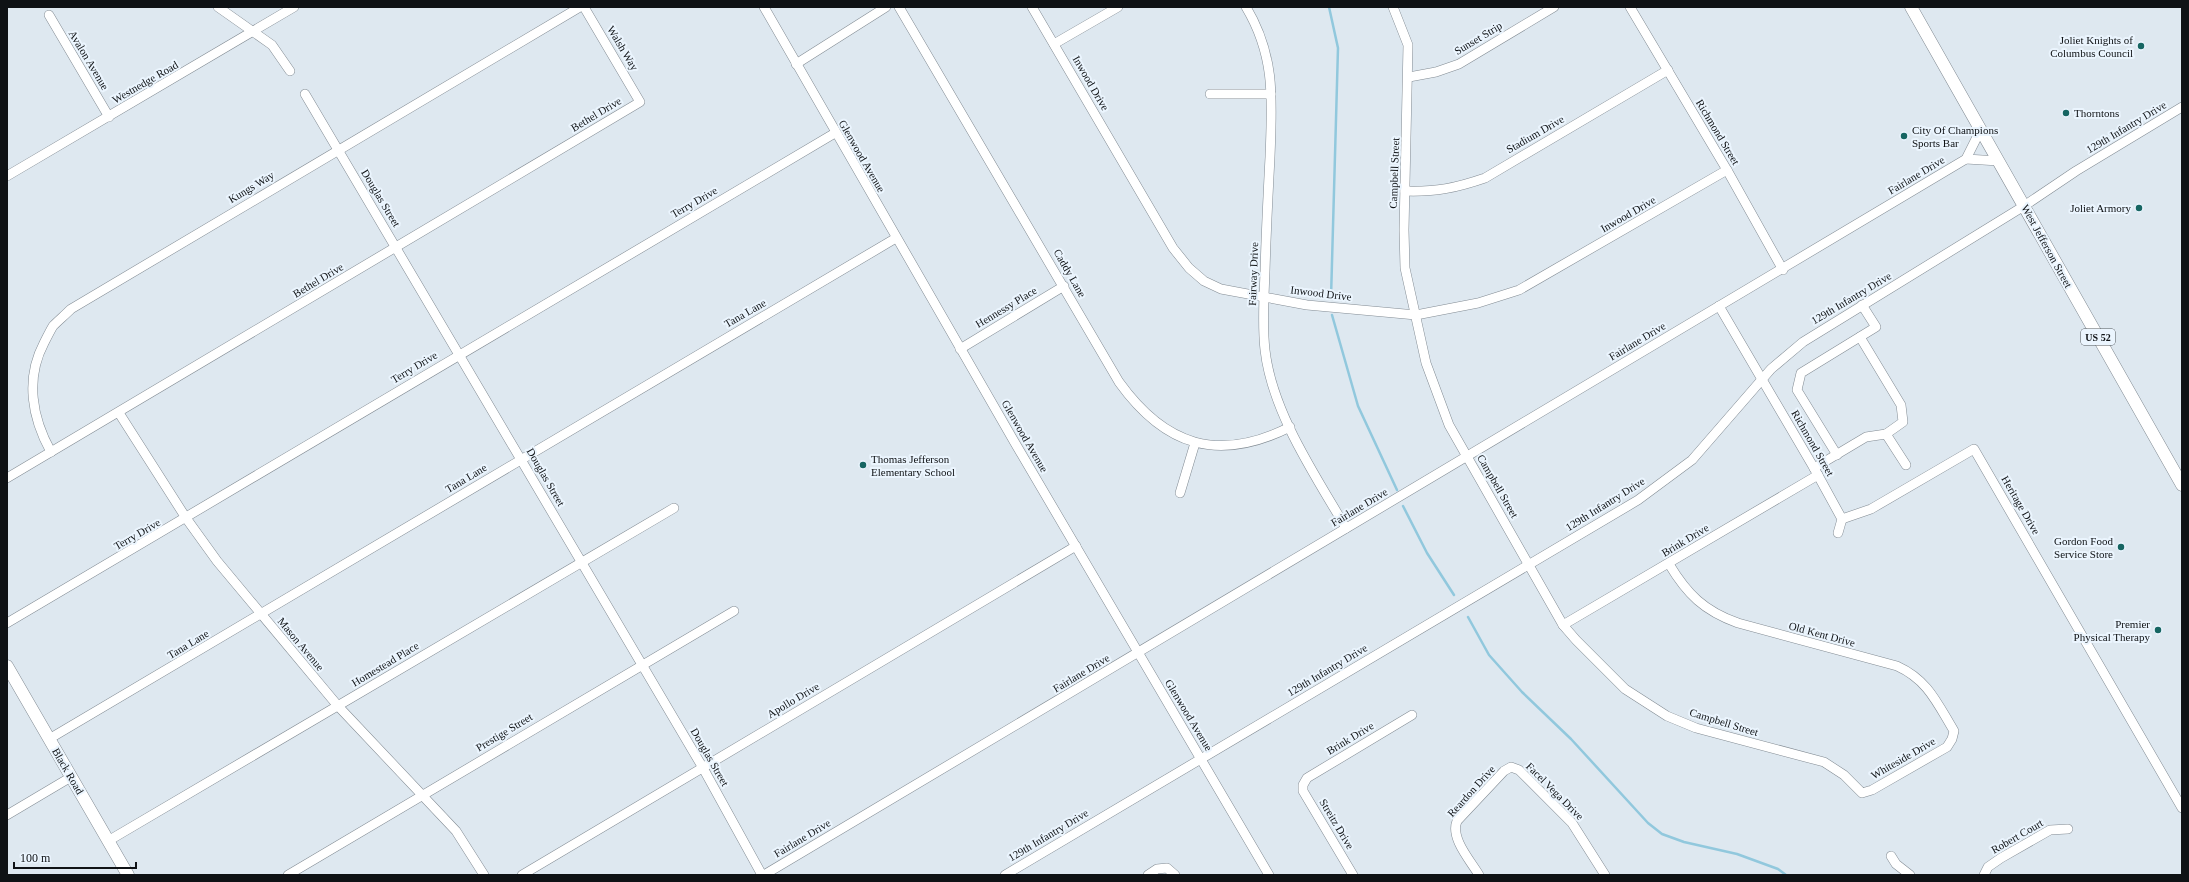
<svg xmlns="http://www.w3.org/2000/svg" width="2189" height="882" font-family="'Times New Roman',serif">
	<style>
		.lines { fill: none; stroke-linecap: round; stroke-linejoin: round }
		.stream { stroke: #91c8dd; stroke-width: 2.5 }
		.minor-casing { stroke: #828b93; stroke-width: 10 }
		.major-casing { stroke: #828b93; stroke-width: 13 }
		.minor { stroke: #fff; stroke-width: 9 }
		.major { stroke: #fff; stroke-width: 12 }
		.poi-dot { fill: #166562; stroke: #ebf5fe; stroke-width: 1.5 }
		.labels { text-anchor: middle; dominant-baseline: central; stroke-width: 4; stroke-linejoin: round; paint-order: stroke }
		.shield { fill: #ebf5fe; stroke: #51565b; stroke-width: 1 }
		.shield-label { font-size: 10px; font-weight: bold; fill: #0f1215 }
		.street-label { font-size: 11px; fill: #0f1215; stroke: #ebf5fe }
		.poi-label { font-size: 11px; fill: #0f1215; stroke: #ebf5fe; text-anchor: end }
	</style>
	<rect width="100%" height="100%" fill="#dee8f0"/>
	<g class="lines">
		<g class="stream">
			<polyline points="1329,7 1338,48 1331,298"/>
			<polyline points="1332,315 1358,406 1397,490"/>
			<polyline points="1403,506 1427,553 1454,595"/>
			<polyline points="1468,617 1489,655 1522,692 1571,739 1648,823 1662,834 1684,842 1737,854 1778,869 1786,875"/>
		</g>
		<defs>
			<g id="minor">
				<polyline points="218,7 272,45 290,71"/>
				<polyline points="764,7 1015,443 1269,875"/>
				<path d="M 899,7 L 1119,382 C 1165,446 1218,463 1290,427"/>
				<polyline points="1032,7 1173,248 1189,268 1204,281 1221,289 1307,305 1416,315 1478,303 1519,290 1727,170"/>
				<path d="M 1246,7 C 1276,57 1272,101 1270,157 C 1268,195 1266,233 1265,272 C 1264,298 1262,324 1265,350 C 1272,412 1315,475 1346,528"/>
				<path d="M 1393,7 L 1408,45 L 1404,230 L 1405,268 L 1426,363 L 1449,425 L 1563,625 L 1576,640 L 1625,689 L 1667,716 L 1696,728 L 1824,762 L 1844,775 L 1862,793 L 1872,790 L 1947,747 L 1952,739 L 1954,731 C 1937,703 1928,680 1897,666 L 1738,623 C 1704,611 1687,594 1669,564"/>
				<polyline points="1630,7 1727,170 1783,270"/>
				<polyline points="49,15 109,117"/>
				<polyline points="1054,44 1118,7"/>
				<polyline points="796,64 886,7"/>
				<polyline points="1409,77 1436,72 1459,64 1554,7"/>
				<polyline points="305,94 703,768 762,875"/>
				<polyline points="1210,94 1271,94"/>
				<polyline points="1966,159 1999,161"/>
				<polyline points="7,176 294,7"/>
				<path d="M 1405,191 C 1436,192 1456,188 1485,178 L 1668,70"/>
				<polyline points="1719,306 1814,468 1842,519 1838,533"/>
				<polyline points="1860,337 1901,405 1903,422 1886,434"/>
				<polyline points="960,349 1064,286"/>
				<polyline points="119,413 186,518 217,561 338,706 456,831 484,875"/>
				<path d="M 51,452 C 32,418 25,379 44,343 C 47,337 50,331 53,326 C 59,320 65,315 71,309 L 580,7"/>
				<polyline points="1837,455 1797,390 1801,373 1876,327 1862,305"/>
				<polyline points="1814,468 1866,437 1886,434 1906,465"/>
				<polyline points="7,478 640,102 584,7"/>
				<polyline points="1180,493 1195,443"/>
				<polyline points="1842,519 1871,509 1974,449 2182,808"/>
				<polyline points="7,623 835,133"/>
				<polyline points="1563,625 1818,475"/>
				<polyline points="49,739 896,238"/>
				<polyline points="7,815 71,777"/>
				<polyline points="108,841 674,508"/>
				<polyline points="1891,856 1896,864 1910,875"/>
				<polyline points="288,875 734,611"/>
				<polyline points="522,875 1076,546"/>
				<polyline points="764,875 1966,159 1981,129"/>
				<polyline points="1005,875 1638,500 1692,460 1771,369 1803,342 2024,206 2076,171 2182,107"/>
				<polyline points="1148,875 1157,869 1167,868 1175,875"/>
				<polyline points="1353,875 1303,791 1303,785 1307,778 1412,715"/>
				<path d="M 1479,875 C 1470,860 1450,838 1457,821 L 1504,771 L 1511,767 L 1519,770 L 1572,823 L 1605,875"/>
				<polyline points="1984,875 1988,867 2001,858 2050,830 2068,829"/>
			</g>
			<g id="major">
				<polyline points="1911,7 2182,485"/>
				<polyline points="7,666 128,875"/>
			</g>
		</defs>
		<use href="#minor" class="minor-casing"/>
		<use href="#major" class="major-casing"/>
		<use href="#minor" class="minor"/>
		<use href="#major" class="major"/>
	</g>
	<g class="poi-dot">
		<circle cx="2141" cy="46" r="4"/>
		<circle cx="2066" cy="113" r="4"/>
		<circle cx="1904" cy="136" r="4"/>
		<circle cx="2139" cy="208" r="4"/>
		<circle cx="863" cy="465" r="4"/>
		<circle cx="2121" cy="547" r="4"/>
		<circle cx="2158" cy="630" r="4"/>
	</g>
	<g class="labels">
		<rect class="shield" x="2081" y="329" width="34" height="16" rx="3"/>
		<g class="shield-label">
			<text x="2098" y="337">US 52</text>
		</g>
		<g class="street-label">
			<text transform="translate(1478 38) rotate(-31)">Sunset Strip</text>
			<text transform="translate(623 48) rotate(59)">Walsh Way</text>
			<text transform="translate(89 60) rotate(59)">Avalon Avenue</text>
			<text transform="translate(145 82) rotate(-30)">Westnedge Road</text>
			<text transform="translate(1091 83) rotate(60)">Inwood Drive</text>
			<text transform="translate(596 114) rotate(-31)">Bethel Drive</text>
			<text transform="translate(2126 127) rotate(-31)">129th Infantry Drive</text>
			<text transform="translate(1718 132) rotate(59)">Richmond Street</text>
			<text transform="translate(1535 134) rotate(-30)">Stadium Drive</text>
			<text transform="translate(862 156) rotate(60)">Glenwood Avenue</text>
			<text transform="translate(1394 173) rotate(-88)">Campbell Street</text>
			<text transform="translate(1916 175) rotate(-31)">Fairlane Drive</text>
			<text transform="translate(251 187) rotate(-31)">Kungs Way</text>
			<text transform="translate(381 198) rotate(59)">Douglas Street</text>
			<text transform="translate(694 202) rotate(-30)">Terry Drive</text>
			<text transform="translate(1628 214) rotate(-30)">Inwood Drive</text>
			<text transform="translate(2047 246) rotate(61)">West Jefferson Street</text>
			<text transform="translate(1070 273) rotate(60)">Caddy Lane</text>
			<text transform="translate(1253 274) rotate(-88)">Fairway Drive</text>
			<text transform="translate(318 280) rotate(-31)">Bethel Drive</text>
			<text transform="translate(1321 293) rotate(7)">Inwood Drive</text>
			<text transform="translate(1851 298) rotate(-31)">129th Infantry Drive</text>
			<text transform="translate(1006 307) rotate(-31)">Hennessy Place</text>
			<text transform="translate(745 313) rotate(-30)">Tana Lane</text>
			<text transform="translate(1637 341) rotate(-31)">Fairlane Drive</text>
			<text transform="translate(414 367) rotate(-31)">Terry Drive</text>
			<text transform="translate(1025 436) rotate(60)">Glenwood Avenue</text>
			<text transform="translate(1813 443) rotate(60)">Richmond Street</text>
			<text transform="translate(546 477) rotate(60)">Douglas Street</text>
			<text transform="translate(466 478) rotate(-31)">Tana Lane</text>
			<text transform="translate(1498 486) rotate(60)">Campbell Street</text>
			<text transform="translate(1605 504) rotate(-32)">129th Infantry Drive</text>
			<text transform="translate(2021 505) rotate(60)">Heritage Drive</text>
			<text transform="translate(1359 507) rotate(-31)">Fairlane Drive</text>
			<text transform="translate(137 534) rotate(-30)">Terry Drive</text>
			<text transform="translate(1685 540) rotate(-31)">Brink Drive</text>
			<text transform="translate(1822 634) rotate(15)">Old Kent Drive</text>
			<text transform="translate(188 644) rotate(-31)">Tana Lane</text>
			<text transform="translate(301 644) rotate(50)">Mason Avenue</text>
			<text transform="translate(385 664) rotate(-31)">Homestead Place</text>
			<text transform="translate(1327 670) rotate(-31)">129th Infantry Drive</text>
			<text transform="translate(1081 673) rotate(-31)">Fairlane Drive</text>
			<text transform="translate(793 700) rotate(-31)">Apollo Drive</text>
			<text transform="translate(1189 715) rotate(59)">Glenwood Avenue</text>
			<text transform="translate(1724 722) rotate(17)">Campbell Street</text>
			<text transform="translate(504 732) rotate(-31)">Prestige Street</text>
			<text transform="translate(1350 738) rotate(-31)">Brink Drive</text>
			<text transform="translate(710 757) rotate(60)">Douglas Street</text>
			<text transform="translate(1903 758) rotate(-30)">Whiteside Drive</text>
			<text transform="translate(68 771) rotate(60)">Black Road</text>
			<text transform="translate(1471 791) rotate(-48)">Reardon Drive</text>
			<text transform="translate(1555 791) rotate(45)">Facel Vega Drive</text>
			<text transform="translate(1337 824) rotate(59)">Streitz Drive</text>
			<text transform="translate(1048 835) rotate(-31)">129th Infantry Drive</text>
			<text transform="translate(2017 836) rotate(-30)">Robert Court</text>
			<text transform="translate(802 838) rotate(-31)">Fairlane Drive</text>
		</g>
		<g class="poi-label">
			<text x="2133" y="40">Joliet Knights of<tspan x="2133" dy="13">Columbus Council</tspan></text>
			<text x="2074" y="113" text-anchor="start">Thorntons</text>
			<text x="1912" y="130" text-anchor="start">City Of Champions<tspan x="1912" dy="13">Sports Bar</tspan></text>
			<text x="2131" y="208">Joliet Armory</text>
			<text x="871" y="459" text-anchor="start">Thomas Jefferson<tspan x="871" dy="13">Elementary School</tspan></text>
			<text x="2113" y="541">Gordon Food<tspan x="2113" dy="13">Service Store</tspan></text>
			<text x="2150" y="624">Premier<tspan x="2150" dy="13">Physical Therapy</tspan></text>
		</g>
	</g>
	<rect width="2189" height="882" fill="none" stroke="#0f1215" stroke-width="16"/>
	<path d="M14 862v6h122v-6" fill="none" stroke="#0f1215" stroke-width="2"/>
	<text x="20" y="862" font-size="12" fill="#0f1215" stroke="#ebf5fe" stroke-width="3" paint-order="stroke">100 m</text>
</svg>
